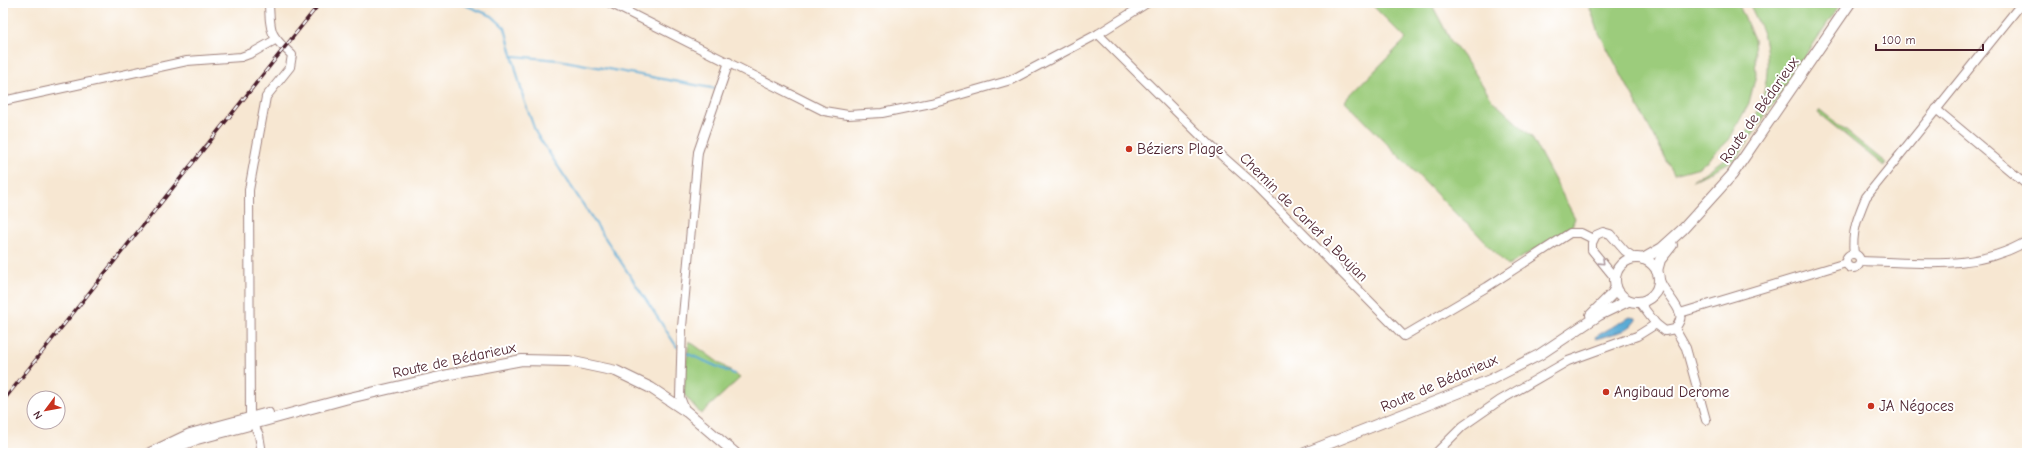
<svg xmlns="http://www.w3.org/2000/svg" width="2030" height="456" font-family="'Comic Neue',sans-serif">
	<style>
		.green { fill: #9ccc7b; stroke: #737653 }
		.water { fill: #5aabd5; stroke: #526580 }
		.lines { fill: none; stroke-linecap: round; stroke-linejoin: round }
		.stream { stroke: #5aabd5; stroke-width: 2 }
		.minor-casing { stroke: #a0837e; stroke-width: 10 }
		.major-casing { stroke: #a0837e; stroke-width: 12 }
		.minor { stroke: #fff; stroke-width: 8 }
		.major { stroke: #fff; stroke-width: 10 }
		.rail-casing { stroke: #4a1f2b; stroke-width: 3.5 }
		.rail { stroke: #fff; stroke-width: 2; stroke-dasharray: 6; stroke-linecap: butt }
		.oneway { stroke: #ae9aa0 }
		.poi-dot { fill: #c8321e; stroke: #fff; stroke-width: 1.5 }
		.labels { text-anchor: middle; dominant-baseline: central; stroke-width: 4; stroke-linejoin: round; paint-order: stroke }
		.street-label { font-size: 15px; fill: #4a1f2b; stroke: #fff }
		.poi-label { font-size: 15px; fill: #4a1f2b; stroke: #fff; text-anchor: start }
	</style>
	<rect width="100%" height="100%" fill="#fff"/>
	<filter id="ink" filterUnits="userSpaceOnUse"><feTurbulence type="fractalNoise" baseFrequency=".025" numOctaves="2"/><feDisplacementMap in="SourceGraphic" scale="8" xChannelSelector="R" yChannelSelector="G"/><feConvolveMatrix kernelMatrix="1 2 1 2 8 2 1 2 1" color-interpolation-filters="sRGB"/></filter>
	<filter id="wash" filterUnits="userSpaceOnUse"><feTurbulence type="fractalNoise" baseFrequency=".012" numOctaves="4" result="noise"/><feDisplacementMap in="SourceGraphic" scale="16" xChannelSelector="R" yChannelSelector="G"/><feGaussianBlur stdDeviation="0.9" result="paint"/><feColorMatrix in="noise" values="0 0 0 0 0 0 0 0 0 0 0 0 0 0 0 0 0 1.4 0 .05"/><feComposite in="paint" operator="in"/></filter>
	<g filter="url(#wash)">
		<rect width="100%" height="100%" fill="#f7e7d2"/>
		<g class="green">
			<polygon points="1370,3 1431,3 1451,41 1473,70 1492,100 1531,136 1575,218 1572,226 1508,266 1473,229 1461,219 1345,101 1406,39"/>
			<polygon points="1588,3 1738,3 1754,39 1756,75 1749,103 1729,140 1700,167 1674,174 1599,33"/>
			<path d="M 1749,3 L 1841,3 L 1736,159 L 1692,181 C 1705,172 1721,163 1731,152 C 1759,123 1773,82 1765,42 C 1763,29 1754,15 1749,3 Z"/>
			<polygon points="1820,110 1886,163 1884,164 1884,166 1818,113"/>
			<polygon points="689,341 740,378 701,414 683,393"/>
		</g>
		<polygon class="water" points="1629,317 1636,318 1636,320 1631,326 1623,331 1596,339 1595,337"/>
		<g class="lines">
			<g class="stream">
				<polyline points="460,3 492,16 505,28 524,100 536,133 677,347"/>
				<polyline points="514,56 559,60 717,89"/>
				<polyline points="686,353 734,374"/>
			</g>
		</g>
	</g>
	<g filter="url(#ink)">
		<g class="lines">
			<defs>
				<g id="minor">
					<polyline points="610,3 824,111 848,115 882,113 931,103 1011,80 1098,34 1147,3"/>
					<polyline points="1098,34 1212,147 1256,186 1404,336 1487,287 1570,233 1581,233 1593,239"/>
					<polyline points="3,101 187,61 241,57 252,53 275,40"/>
					<polyline points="1936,109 2027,185"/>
					<circle cx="1853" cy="261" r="7"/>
					<path d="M 1854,254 C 1851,233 1858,216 1866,197 L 2022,3"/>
					<path d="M 1861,261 C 1918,262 1976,272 2027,241"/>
					<polyline points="1615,278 1592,250 1592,243 1596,235 1603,232 1610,234 1625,251 1635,258"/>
					<path d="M 1640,303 L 1656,324 L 1665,331 L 1675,329 C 1678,324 1682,319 1680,314 C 1677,303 1664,292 1660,280"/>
					<polyline points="1680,313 1846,263"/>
					<polyline points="1675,329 1686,348 1706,420"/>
					<polyline points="686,412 680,397 682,327 698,152 729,62"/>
					<path d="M 262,453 L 259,435 L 250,417 L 249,190 L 266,97 L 290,67 L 292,55 C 270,35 270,33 269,3"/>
					<polyline points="1436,453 1463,426 1499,401 1568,361 1637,336 1656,324"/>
				</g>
				<g id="major">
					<circle cx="1637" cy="280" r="22"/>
					<polyline points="1643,259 1662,248 1683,229 1732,175 1850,3"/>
					<polyline points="1657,271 1660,260 1672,245"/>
					<polyline points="1591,315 1613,293 1616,287"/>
					<polyline points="150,453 190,434 268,413"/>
					<polyline points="161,453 197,439 345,399 469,370 522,360 569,361 616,371 651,388 687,412 735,453"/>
					<polyline points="1305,453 1490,380 1539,355 1599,315 1628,301"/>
				</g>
			</defs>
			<use href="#minor" class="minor-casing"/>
			<use href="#major" class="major-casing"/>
			<use href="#minor" class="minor"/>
			<use href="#major" class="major"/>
			<defs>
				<polyline id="rail" points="3,401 320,3"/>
			</defs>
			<use href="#rail" class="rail-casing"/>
			<use href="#rail" class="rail"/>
		</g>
		<defs><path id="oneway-chevron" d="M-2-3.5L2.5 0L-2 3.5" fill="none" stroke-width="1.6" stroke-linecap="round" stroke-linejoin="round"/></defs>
		<use class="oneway" href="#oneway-chevron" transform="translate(1602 262) rotate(44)"/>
	</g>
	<g class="poi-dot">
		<circle cx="1129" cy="149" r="4"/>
		<circle cx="1606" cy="392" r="4"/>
		<circle cx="1871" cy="406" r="4"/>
	</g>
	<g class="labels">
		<g class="street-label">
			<text transform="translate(1759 110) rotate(-55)">Route de Bédarieux</text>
			<text transform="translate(1304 217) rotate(45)">Chemin de Carlet à Boujan</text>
			<text transform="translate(454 360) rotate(-12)">Route de Bédarieux</text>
			<text transform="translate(1439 383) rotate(-23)">Route de Bédarieux</text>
		</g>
		<g class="poi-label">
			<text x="1137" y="149">Béziers Plage</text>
			<text x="1614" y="392">Angibaud Derome</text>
			<text x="1879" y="406">JA Négoces</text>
		</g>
	</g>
	<rect width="2030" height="456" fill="none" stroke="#fff" stroke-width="16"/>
	<g transform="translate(46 410) rotate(238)"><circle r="19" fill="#ffffff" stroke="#b7a5aa"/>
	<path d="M0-3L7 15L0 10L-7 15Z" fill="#c8321e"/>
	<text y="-6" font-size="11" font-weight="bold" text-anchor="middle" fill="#4a1f2b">N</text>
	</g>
	<path d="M1876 44v6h107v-6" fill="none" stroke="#4a1f2b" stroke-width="2"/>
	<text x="1882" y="44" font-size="12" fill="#4a1f2b" stroke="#ffffff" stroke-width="3" paint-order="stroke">100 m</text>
</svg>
